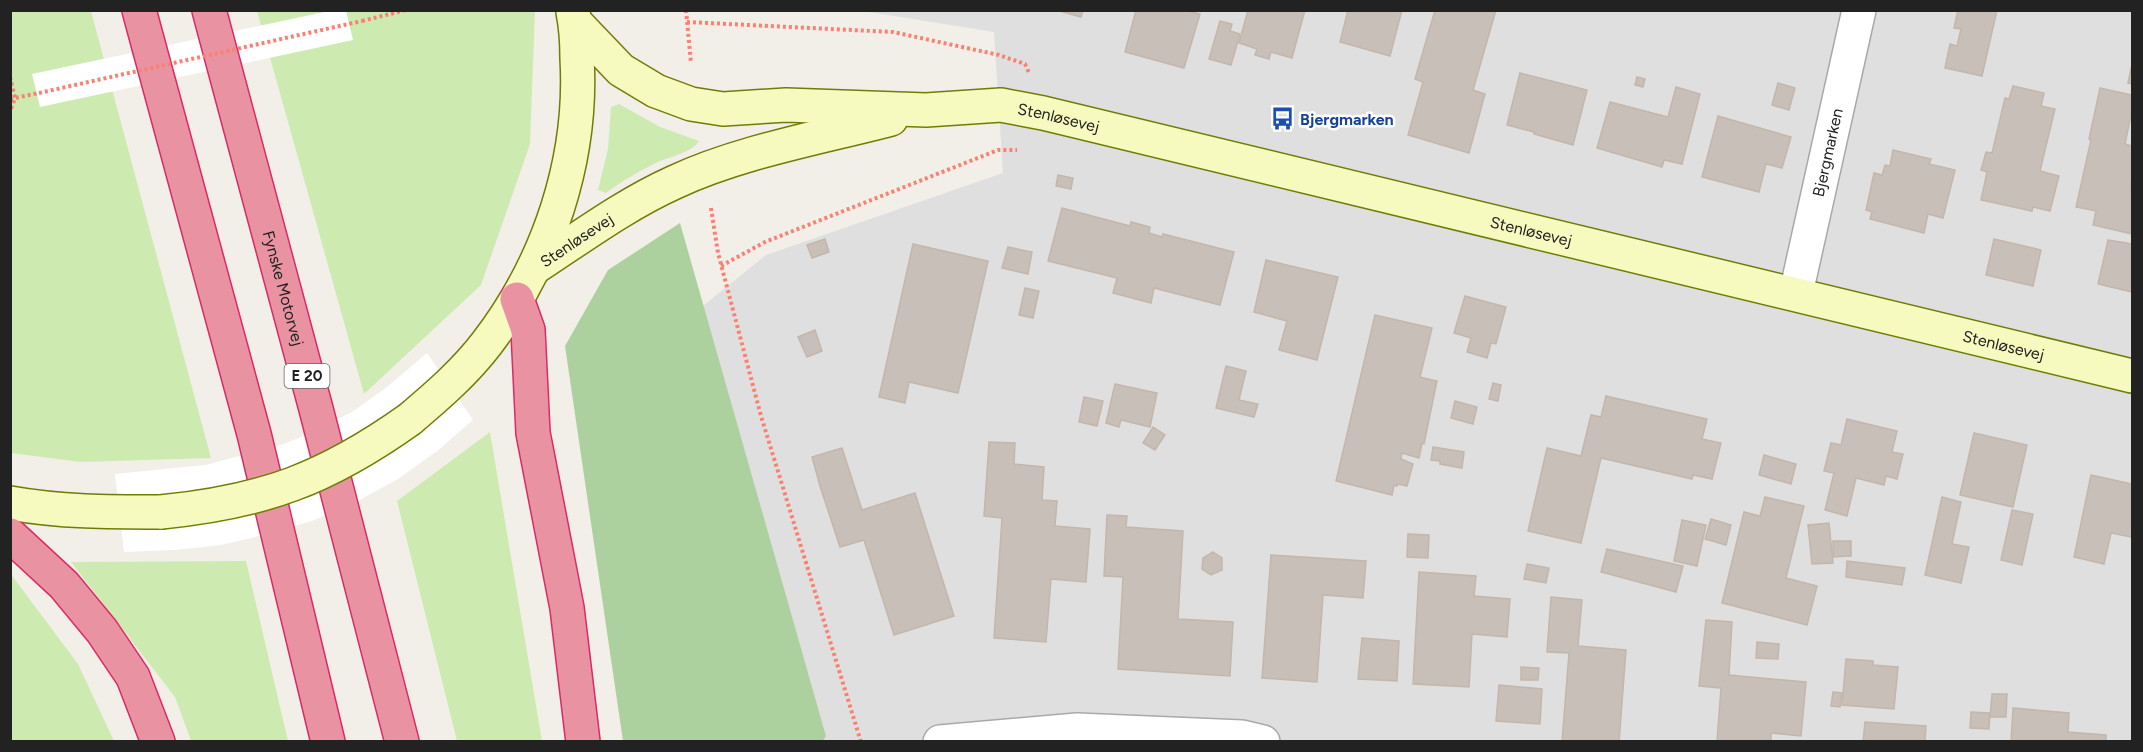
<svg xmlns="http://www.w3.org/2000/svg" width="2143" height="752" font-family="Figtree,sans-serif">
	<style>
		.residential { fill: #e0dfdf }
		.grass { fill: #cdebb0 }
		.forest { fill: #add19e }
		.pier { fill: #fff }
		.building { fill: #c7bfb8; stroke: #c4b6ab; stroke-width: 1.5 }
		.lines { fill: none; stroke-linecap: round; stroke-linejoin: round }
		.street-casing { stroke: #a9a9a9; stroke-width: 36 }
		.secondary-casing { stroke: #707d05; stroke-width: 36 }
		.highway-casing { stroke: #dc2a67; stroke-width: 36 }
		.path { stroke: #fa8072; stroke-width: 4; stroke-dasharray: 3 3; stroke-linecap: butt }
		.street { stroke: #fff; stroke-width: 33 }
		.secondary { stroke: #f7fabf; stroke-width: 33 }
		.highway { stroke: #e892a2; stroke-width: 33 }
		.secondary-bridge-casing { stroke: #707d05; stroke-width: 36; stroke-linecap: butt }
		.path-bridge { stroke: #fa8072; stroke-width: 4; stroke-dasharray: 3 3; stroke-linecap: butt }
		.secondary-bridge { stroke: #f7fabf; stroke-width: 33 }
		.labels { text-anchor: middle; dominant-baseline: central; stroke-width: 5; stroke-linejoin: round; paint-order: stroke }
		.shield { fill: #fff; stroke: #646464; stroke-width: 1.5 }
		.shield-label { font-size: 15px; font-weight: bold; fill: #222 }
		.street-label { font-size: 16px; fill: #222; stroke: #fff }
		.transit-label { font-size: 16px; font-weight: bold; fill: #164399; stroke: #fff; text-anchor: start }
	</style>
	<rect width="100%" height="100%" fill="#f2efe9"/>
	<polygon class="residential" points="863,11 2132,11 2132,741 823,741 826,736 703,306 766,255 1003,173 994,32"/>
	<g class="grass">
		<polygon points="11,11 91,11 211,458 81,462 11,453"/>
		<polygon points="257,11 535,11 530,144 481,285 364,394"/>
		<path d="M 619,104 L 660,127 L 699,141 C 690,154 670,156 656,163 C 638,172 622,181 606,193 L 598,190 L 608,149 L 611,107 Z"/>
		<polygon points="490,432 542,741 457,741 397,501"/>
		<polygon points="246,561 288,741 191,741 175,697 71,562"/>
		<polygon points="10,573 78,664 114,741 11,741"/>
	</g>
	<polygon class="forest" points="680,223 826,736 823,741 623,741 565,346 608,270"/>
	<g class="pier">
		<polygon points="329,11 346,11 353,40 40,107 32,74"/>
		<polygon points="427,353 473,420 437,451 398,479 356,502 312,521 267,534 221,545 174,550 124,552 115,474 206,465 284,444 320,429 355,410 387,387"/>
	</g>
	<g class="building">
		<polygon points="1056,10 1083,10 1081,17"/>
		<polygon points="1136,10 1185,10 1200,14 1184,68 1125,52"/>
		<polygon points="1248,10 1305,10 1292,58 1271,52 1269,59 1255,55 1257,49 1239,43"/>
		<polygon points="1348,10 1402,10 1390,56 1340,42"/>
		<polygon points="1435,10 1496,10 1473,90 1485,94 1469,153 1408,135 1423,82 1415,79"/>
		<polygon points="1958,10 1997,10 1982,76 1945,68 1950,44 1957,46 1961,29 1954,28"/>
		<polygon points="1220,21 1232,24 1230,31 1240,34 1231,65 1209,59"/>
		<polygon points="2132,64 2132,84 2128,83"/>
		<polygon points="1520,73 1587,90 1573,145 1534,134 1534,132 1507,125"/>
		<polygon points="1637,77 1645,79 1643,87 1635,85"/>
		<polygon points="1778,83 1795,88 1789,110 1772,105"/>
		<polygon points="2013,86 2044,93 2041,106 2055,109 2040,171 2059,176 2050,211 2033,207 2032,211 1981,200 1987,172 1981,170 1986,152 1992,153 2005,98 2009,99"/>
		<polygon points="1676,87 1700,94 1682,164 1664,160 1662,167 1597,148 1610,102 1668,117"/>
		<polygon points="2100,88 2132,95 2132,110 2125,144 2132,146 2132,178 2130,189 2132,190 2132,234 2093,225 2096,211 2076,207 2091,140 2089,139"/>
		<polygon points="1718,116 1791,137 1782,168 1766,164 1759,192 1702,177"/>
		<polygon points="1893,150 1931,159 1929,164 1955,170 1943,218 1928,214 1924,233 1870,219 1872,212 1866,210 1874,173 1882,175 1885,165 1890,166"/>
		<polygon points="1058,175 1073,178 1071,189 1056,186"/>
		<polygon points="1062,208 1130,226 1131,222 1150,227 1149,233 1162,237 1163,234 1234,252 1220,305 1154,288 1151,303 1113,293 1117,278 1048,261"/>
		<polygon points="825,239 829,252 812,258 807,245"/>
		<polygon points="1994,239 2041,250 2033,286 1986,275"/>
		<polygon points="2108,240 2132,244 2132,292 2098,284"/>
		<polygon points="913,244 988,261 958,393 909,382 905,403 879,397"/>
		<polygon points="1008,247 1032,252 1028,274 1002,268"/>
		<polygon points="1266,260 1338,277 1317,360 1279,350 1287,321 1254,312"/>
		<polygon points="1025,288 1039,291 1033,318 1019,315"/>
		<polygon points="1465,296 1506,307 1496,344 1491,343 1487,358 1467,352 1471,338 1454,333"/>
		<polygon points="1375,315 1432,328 1420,377 1437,381 1424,444 1422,443 1419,458 1402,453 1401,459 1413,464 1407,486 1398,484 1397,486 1394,485 1392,495 1336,481"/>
		<polygon points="815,330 822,351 807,357 798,337"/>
		<polygon points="1226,366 1246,371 1239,400 1258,404 1254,417 1216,408"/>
		<polygon points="1493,383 1501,385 1498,401 1489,399"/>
		<polygon points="1115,384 1157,393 1150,427 1121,420 1119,427 1106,423"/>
		<polygon points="1606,396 1707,419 1702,439 1721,443 1712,479 1693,475 1692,479 1601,458 1581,543 1528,531 1547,448 1581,456 1591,415 1601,417"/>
		<polygon points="1084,397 1103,401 1097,426 1079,422"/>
		<polygon points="1455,401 1477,407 1473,424 1451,418"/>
		<polygon points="1847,419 1897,431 1892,452 1903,454 1897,479 1886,476 1884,485 1856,478 1847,516 1825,510 1834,473 1824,471 1831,443 1841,445"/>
		<polygon points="1153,427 1165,435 1155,450 1143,443"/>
		<polygon points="1974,433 2027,445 2013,507 1960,495"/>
		<polygon points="989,442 1015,443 1014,464 1044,467 1042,500 1057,501 1055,526 1090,529 1086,582 1051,579 1046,642 994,638 1002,518 984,516"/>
		<polygon points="1433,447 1464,452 1462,468 1440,464 1440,461 1431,460"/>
		<polygon points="842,448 862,510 915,493 954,616 894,635 864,540 840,547 820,486 812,457"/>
		<polygon points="1764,455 1796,464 1791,484 1759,475"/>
		<polygon points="2091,475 2132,484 2132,537 2111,533 2104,564 2074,557"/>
		<polygon points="1765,497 1804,506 1786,578 1817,586 1807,625 1722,603 1744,512 1760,516"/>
		<polygon points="1942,497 1961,502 1952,544 1969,547 1961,583 1925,575"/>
		<polygon points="2012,510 2033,514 2022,565 2001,560"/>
		<polygon points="1107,515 1127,516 1126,527 1183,531 1178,619 1233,622 1230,676 1118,669 1123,577 1104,576"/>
		<polygon points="1711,519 1731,525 1726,545 1705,539"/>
		<polygon points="1682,520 1706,525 1697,566 1674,561"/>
		<polygon points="1829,523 1833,563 1812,564 1808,525"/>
		<polygon points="1408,534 1429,535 1428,558 1407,557"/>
		<polygon points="1833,541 1851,541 1851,556 1833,557"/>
		<polygon points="1607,549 1683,566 1676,592 1601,572"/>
		<polygon points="1213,552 1222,558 1222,570 1211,575 1202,569 1203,558"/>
		<polygon points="1271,555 1366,561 1363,598 1323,595 1317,682 1262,678"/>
		<polygon points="1847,561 1905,568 1902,585 1846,577"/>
		<polygon points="1527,564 1549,568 1546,583 1524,579"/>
		<polygon points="1419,572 1476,576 1474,596 1510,599 1507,637 1472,634 1469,687 1413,684"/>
		<polygon points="1551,597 1582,600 1578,646 1626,650 1619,742 1562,742 1569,653 1547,652"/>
		<polygon points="1706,620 1732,622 1729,675 1806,682 1801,736 1771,733 1771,742 1717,742 1721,688 1699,686"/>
		<polygon points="1362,638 1399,641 1397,681 1358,679"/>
		<polygon points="1757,642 1779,644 1778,659 1756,658"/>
		<polygon points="1846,659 1873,661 1873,665 1898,667 1894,709 1842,705"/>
		<polygon points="1521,667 1539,668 1538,680 1521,680"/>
		<polygon points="1499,685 1542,689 1540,724 1496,721"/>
		<polygon points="1833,692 1842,693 1840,707 1831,706"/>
		<polygon points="1992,694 2007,694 2006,717 1990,717"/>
		<polygon points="2013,708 2069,713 2068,732 2106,735 2106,742 2011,742"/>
		<polygon points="1971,712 1990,713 1989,729 1970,728"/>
		<polygon points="1865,722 1926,726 1925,742 1863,742"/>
	</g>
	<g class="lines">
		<defs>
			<g id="street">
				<path id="s1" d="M 1796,293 L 1859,10"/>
				<polyline points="940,742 1077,730 1242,737 1263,742"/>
			</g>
			<g id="secondary">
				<path id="s2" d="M 576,23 L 621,70 L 656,91 L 691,104 L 723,109 L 786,105 L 926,110 L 1001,105 L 1043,113 L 2132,376"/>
				<path id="s3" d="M 534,268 C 580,238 624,205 675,182 C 739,152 822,137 891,119"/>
				<path d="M 410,419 C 437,396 465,372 487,343 C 549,262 583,159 577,58 C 577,42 576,27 573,12"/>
				<path d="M 10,503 C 60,512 110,512 161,512"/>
			</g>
			<g id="highway">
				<polyline points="139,10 254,434 328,742"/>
				<path id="s4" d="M 209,10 L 316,409 L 402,742"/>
				<polyline points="517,299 528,330 533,433 567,608 583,742"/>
				<polyline points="10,535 64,585 102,631 133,677 158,742"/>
			</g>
		</defs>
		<use href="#street" class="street-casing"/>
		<use href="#secondary" class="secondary-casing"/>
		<use href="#highway" class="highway-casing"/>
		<g class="path">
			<polyline points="686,10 691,63"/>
			<polyline points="362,21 406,10"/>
			<polyline points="687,22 893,32 999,55 1025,64 1029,73"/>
			<polyline points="10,77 15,98 10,112"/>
			<polyline points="10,99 39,93"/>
			<polyline points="711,208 718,253 761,416 861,742"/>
			<polyline points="721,266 765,242 998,150 1017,150"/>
		</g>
		<use href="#street" class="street"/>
		<use href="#secondary" class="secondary"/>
		<use href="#highway" class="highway"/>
		<defs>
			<path id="secondary-bridge" d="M 161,512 C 263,502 326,479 410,419"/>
		</defs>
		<use href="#secondary-bridge" class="secondary-bridge-casing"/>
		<polyline class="path-bridge" points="39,93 362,21"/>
		<use href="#secondary-bridge" class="secondary-bridge"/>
	</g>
	<defs>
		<symbol id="bus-bare" viewBox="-9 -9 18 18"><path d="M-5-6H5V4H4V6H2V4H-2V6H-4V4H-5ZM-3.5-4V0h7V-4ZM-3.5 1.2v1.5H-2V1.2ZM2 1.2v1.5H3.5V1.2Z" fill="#1a4fb4" stroke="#fff" stroke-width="2.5" paint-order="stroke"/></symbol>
	</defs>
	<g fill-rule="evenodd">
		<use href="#bus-bare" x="1266" y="102" width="33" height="33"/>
	</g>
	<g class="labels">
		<rect class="shield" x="284.5" y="364" width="45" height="24" rx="4.5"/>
		<g class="shield-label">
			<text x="307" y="376">E 20</text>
		</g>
		<g class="street-label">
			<text stroke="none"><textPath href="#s2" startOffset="513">Stenløsevej</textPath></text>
			<text stroke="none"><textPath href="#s1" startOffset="144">Bjergmarken</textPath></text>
			<text stroke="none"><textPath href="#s2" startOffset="999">Stenløsevej</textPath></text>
			<text stroke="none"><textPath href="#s3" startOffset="51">Stenløsevej</textPath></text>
			<text stroke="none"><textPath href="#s4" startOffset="288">Fynske Motorvej</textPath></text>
			<text stroke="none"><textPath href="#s2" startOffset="1485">Stenløsevej</textPath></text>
		</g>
		<g class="transit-label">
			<text x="1300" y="119">Bjergmarken</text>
		</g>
	</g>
	<rect width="2143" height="752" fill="none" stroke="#222222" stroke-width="24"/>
</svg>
